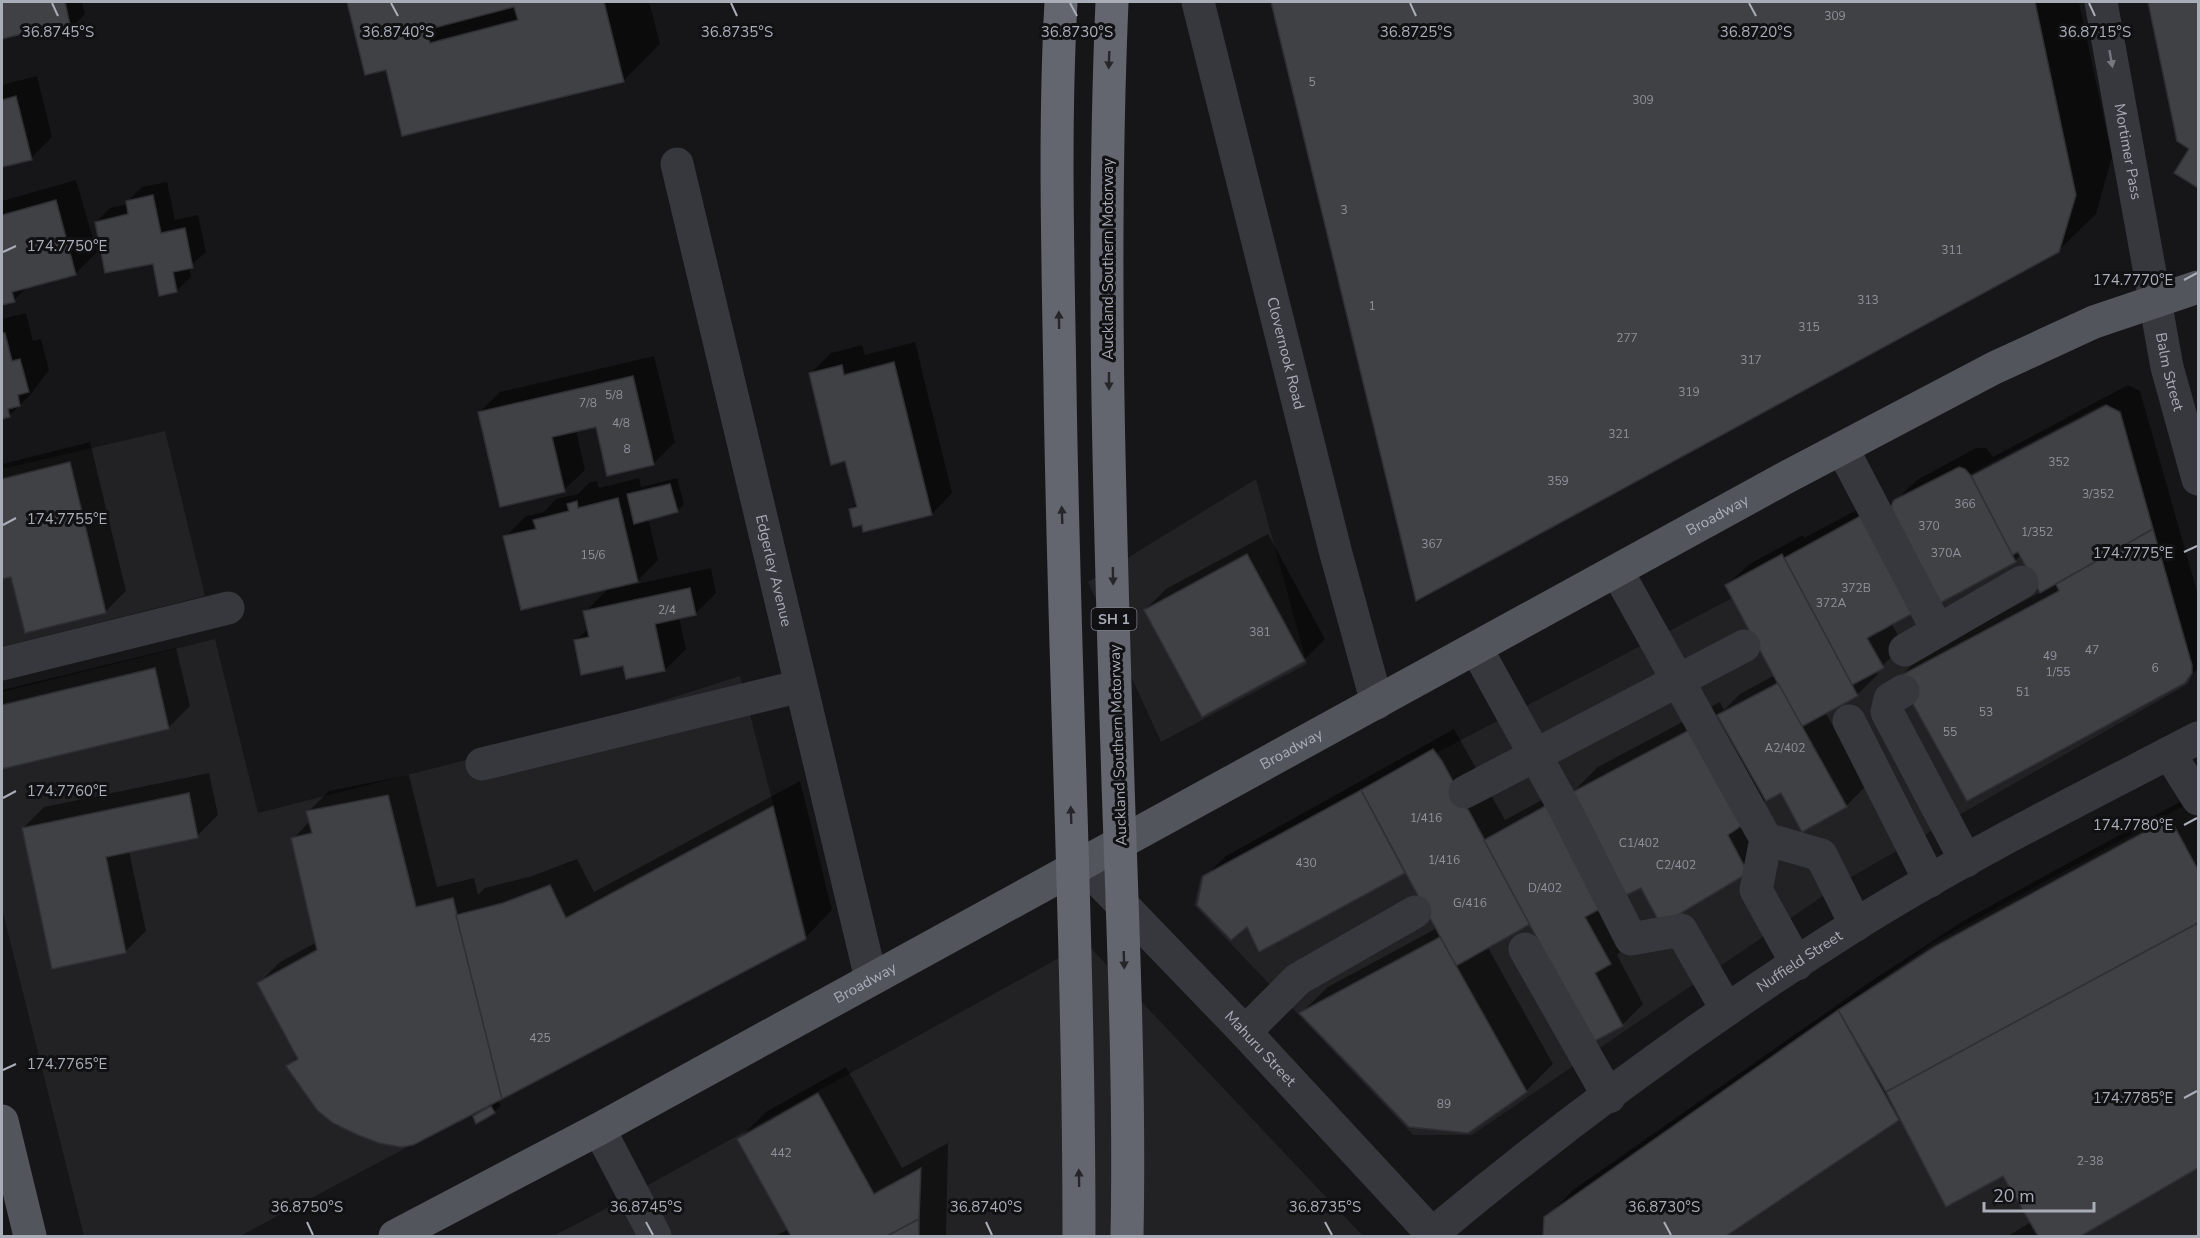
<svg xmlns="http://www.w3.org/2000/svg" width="2200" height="1238" font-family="'Nunito Sans',sans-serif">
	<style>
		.built { fill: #222225 }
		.shadow { fill: #0007 }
		.building { fill: #404145; stroke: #303034; stroke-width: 1.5; fill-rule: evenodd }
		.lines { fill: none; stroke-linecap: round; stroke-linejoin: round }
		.minor { stroke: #37383d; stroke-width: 33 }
		.major { stroke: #53555c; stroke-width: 33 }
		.highway-bridge { stroke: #63666e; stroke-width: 33 }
		.oneway { fill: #757881 }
		.oneway2 { fill: #26262a }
		.ticks { fill: none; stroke: #a8adb8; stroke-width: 2 }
		.labels { text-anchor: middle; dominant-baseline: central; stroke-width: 6; stroke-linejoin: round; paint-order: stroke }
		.number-label { font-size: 12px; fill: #8e929b }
		.shield { fill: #111113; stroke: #7b7e86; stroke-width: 1.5 }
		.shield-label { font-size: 14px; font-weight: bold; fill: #a8adb8 }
		.street-label { font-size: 15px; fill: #a8adb8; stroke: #111113 }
		.ticks-label { font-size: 15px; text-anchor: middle; fill: #a8adb8; stroke: #111113; stroke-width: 6; stroke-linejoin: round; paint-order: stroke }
	</style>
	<rect width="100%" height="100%" fill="#161618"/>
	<g class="built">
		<polygon points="2103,404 2121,411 2193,673 2188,684 1851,877 1472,1135 1413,1135 1194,905 1201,876"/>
		<polygon points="165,431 205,596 2,647 2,469"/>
		<polygon points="1256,479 1307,664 1161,742 1088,582"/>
		<polygon points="215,639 258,813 517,747 740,676 807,935 240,1236 84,1236 2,909 2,692"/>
		<polygon points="2198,798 2198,1236 1726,1236 1899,1120 1838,1010 1933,943"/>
		<polygon points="1086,943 1363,1236 553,1236 592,1216"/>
	</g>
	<g class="shadow">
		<polygon points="2,2 82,2 85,14 71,28 46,26 2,37"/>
		<polygon points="349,2 649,2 660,44 623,81 387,68 366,73"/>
		<polygon points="1273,2 2079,2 2112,157 2096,214 2058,251 1417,599"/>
		<polygon points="2150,2 2198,2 2198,187 2176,172 2191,148 2179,140"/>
		<polygon points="37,76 52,137 31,158 2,166 2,85"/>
		<polygon points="76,180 97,252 76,273 28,287 14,300 2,304 2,201"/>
		<polygon points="167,182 175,220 198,215 206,252 189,267 191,277 176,291 154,262 96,222 110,208 128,204 128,201 142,187"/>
		<polygon points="26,313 33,341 41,339 49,370 30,395 9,416 2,418 2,319"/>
		<polygon points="915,342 952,493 932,514 863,524 851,509 857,503 847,459 810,374 831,353 862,345 865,355"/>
		<polygon points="654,356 675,442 654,463 609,474 597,425 576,430 585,470 564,490 479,413 500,392"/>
		<polygon points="2128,385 2140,391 2198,595 2198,668 2185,682 1900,677 1921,656 2041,592 2021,555 2015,561 1891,623 1904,646 1876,671 1878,674 1857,695 1825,712 1867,785 1846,806 1781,791 1767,799 1756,810 1748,872 1642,886 1625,894 1631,942 1617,955 1643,1004 1622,1025 1594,1040 1530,922 1487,946 1553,1064 1526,1091 1301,1013 1328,987 1437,928 1406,871 1260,950 1247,925 1204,877 1226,856 1454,729 1505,820 1568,786 1572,793 1598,767 1720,702 1724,710 1740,694 1775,675 1727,585 1748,565 1803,535 1804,538 1885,495 1894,510 1895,501 1917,480 1976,448 1986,448 1993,457"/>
		<polygon points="90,442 126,591 105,612 12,575 2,577 2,464"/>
		<polygon points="639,478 641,487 677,478 684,504 677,511 648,518 658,560 637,581 613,586 613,589 711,568 716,593 695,614 679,617 686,649 665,670 575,641 589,628 585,612 610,587 505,537 526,516 544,512 556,499 578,494 589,483 597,481 599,488"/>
		<polygon points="1268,534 1325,639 1304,660 1145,610 1166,589"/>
		<polygon points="176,648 190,706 169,727 2,767 2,690"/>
		<polygon points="209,773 218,815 197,836 129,851 146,931 125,952 23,828 44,807"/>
		<polygon points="409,775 437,887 474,878 478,895 485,888 532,876 577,859 594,892 800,781 832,910 805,938 497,1100 501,1105 494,1112 474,1117 483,1108 318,1109 288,1066 298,1056 259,983 280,962 317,942 293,839 310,821 308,812 329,791"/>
		<polygon points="2198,792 2198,1166 2078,1236 2008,1236 2031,1222 2004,1174 1900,1118 1723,1236 1545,1236 1546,1218 1573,1190 1867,984 1963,921"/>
		<polygon points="846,1067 902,1168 948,1143 946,1236 775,1236 789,1229 739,1139 766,1112"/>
	</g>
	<g class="building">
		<polygon points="2,2 65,2 71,29 46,35 45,28 2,39"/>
		<path d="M 347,2 L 604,2 L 624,82 L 402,136 L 386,70 L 365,75 ZM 514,7 L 518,20 L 430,43 L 426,30 Z"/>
		<polygon points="1271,2 2035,2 2076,195 2059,252 1416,601"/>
		<polygon points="2148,2 2198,2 2198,188 2174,173 2189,149 2177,141"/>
		<polygon points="16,96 32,160 2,167 2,100"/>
		<polygon points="153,195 161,233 185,228 193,268 173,272 177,292 159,296 153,264 105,273 95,222 128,214 126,201"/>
		<polygon points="56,200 76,275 12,292 15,302 2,305 2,215"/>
		<polygon points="2,333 5,333 12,361 20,359 29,392 18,395 20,406 8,409 10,417 2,419"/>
		<polygon points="894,362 932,515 863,532 862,525 853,527 849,509 857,507 845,461 831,465 809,373 842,365 844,375"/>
		<polygon points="633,376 654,465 607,476 596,427 552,437 565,492 500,507 478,412"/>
		<polygon points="2106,405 2120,412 2153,529 2040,593 2018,552 2012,555 1971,476"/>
		<polygon points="70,462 106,613 25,633 11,577 2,579 2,479"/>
		<polygon points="1959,467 1965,469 1971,476 2016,562 1940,603 1892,512 1891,506 1894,500"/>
		<polygon points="670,484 678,512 634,524 627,494"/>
		<polygon points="618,498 638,582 521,610 503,536 536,529 533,520 569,511 567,504 577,501 578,508"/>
		<polygon points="1864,514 1917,611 1867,638 1884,668 1852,685 1784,558"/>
		<polygon points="2153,529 2192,665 2192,673 2185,683 1967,801 1898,677 2059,591 2056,584"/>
		<polygon points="1247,554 1305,661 1202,717 1144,610"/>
		<polygon points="1782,554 1858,696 1801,727 1725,585"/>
		<polygon points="690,588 696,615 655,624 665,671 626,679 623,666 581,675 574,640 589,637 583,611"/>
		<polygon points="155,668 169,729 2,769 2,705"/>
		<polygon points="1778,683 1847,807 1802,832 1781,793 1766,801 1717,715"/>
		<polygon points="1693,728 1744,824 1728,835 1748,873 1661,925 1641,888 1624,896 1569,794"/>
		<polygon points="1433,749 1442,761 1530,924 1456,966 1361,790"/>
		<polygon points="1361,790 1405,873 1259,952 1247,927 1231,940 1197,905 1203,876"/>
		<polygon points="189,793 198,838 106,857 126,953 52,969 22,828"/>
		<polygon points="388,795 416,907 453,898 502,1099 413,1145 401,1147 379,1143 358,1135 333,1123 317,1110 286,1066 298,1059 257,983 317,950 291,838 312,833 306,811"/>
		<polygon points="1547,805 1602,908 1585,917 1611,964 1595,973 1623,1026 1593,1042 1484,840"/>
		<polygon points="773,806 806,939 502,1099 456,915 503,903 550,885 566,918"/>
		<polygon points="2170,818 2198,870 2198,923 1886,1092 1838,1010 1934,947"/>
		<polygon points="2198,923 2198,1168 2081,1236 2038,1236 2003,1176 1946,1207 1886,1092"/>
		<polygon points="1440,937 1527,1092 1468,1133 1409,1127 1299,1013"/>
		<polygon points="1838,1010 1899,1120 1726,1236 1543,1236 1544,1217"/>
		<polygon points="818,1093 874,1194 921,1168 919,1219 887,1236 791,1236 737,1139"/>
		<polygon points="491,1106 495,1113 476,1124 473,1116"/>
		<polygon points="919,1219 919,1236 887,1236"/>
	</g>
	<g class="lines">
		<g class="minor">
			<path id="s1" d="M 1198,2 L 1335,550 L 1377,703"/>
			<path id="s2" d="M 2101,2 L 2167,367 L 2198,479"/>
			<path id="s3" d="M 677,164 L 871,979"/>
			<polyline points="1843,450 1938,631"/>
			<polyline points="1617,571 1766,839 1756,890 1797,964"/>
			<polyline points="1476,648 1565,809 1631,939 1681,930 1727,1010"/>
			<polyline points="1905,650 2022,582"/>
			<polyline points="2,664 228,608"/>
			<polyline points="1903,691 1890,699 1887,712 1966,861"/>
			<polyline points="1849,721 1930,881"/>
			<polyline points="2169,753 2198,799"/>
			<polyline points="482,764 801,686"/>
			<polyline points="1465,792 1744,646"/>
			<polyline points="1766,839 1821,855 1856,925"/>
			<path id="s4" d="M 1083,864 L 1245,1032 L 1434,1236"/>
			<polyline points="1525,949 1609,1097"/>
			<polyline points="1245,1032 1298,979 1415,912"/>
			<polyline points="599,1129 655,1236"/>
			<path id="s5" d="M 1432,1234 C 1565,1123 1708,1018 1855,925 C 1965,856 2083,798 2198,738"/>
		</g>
		<g class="major">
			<polyline points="2,1121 30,1236"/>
			<path id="s6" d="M 395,1236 L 599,1129 L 1785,478 L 1994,368 L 2094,322 L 2198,287"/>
		</g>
		<g class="highway-bridge">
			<path d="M 1061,2 C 1054,129 1058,258 1060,386 C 1064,670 1079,953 1079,1236"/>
			<path d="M 1112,2 C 1101,262 1110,523 1118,783 C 1123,934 1130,1086 1127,1236"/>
		</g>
	</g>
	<defs><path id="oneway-solid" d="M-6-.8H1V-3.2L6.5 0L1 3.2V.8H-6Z" transform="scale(1.5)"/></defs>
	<use class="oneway" href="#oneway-solid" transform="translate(2111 59) rotate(80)"/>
	<g class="oneway2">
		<use href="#oneway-solid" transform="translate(1109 60) rotate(92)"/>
		<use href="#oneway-solid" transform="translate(1059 320) rotate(-91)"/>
		<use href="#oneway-solid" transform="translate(1109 381) rotate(90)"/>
		<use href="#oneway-solid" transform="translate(1062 515) rotate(-92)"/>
		<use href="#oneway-solid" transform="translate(1113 576) rotate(89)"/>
		<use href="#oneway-solid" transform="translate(1071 815) rotate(-92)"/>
		<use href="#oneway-solid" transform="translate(1124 960) rotate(88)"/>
		<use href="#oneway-solid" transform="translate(1079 1178) rotate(-91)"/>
	</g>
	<path class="ticks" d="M 52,3 L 58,16M 391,3 L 398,16M 731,3 L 737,16M 1070,3 L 1077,16M 1410,3 L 1416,16M 1749,3 L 1756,16M 2089,3 L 2095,16M 3,252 L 16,246M 2184,280 L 2197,273M 3,525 L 16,518M 2184,552 L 2197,546M 3,798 L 16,791M 2184,825 L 2197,818M 3,1070 L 16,1064M 2184,1098 L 2197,1091M 307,1222 L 313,1235M 646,1222 L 653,1235M 986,1222 L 992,1235M 1325,1222 L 1332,1235M 1664,1222 L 1671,1235"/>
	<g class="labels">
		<g class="number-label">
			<text x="1835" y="16">309</text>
			<text x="1312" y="82">5</text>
			<text x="1643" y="100">309</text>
			<text x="1344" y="210">3</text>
			<text x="1952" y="250">311</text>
			<text x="1868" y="300">313</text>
			<text x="1372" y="306">1</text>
			<text x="1809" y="327">315</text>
			<text x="1627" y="338">277</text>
			<text x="1751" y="360">317</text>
			<text x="1689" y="392">319</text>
			<text x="614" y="395">5/8</text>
			<text x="588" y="403">7/8</text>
			<text x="621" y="423">4/8</text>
			<text x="1619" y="434">321</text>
			<text x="627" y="449">8</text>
			<text x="2059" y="462">352</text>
			<text x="1558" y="481">359</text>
			<text x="2098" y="494">3/352</text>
			<text x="1965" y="504">366</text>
			<text x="1929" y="526">370</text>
			<text x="2037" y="532">1/352</text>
			<text x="1432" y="544">367</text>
			<text x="1946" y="553">370A</text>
			<text x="593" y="555">15/6</text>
			<text x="1856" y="588">372B</text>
			<text x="1831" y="603">372A</text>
			<text x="667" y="610">2/4</text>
			<text x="1260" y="632">381</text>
			<text x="2092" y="650">47</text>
			<text x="2050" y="656">49</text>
			<text x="2155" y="668">6</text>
			<text x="2058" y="672">1/55</text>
			<text x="2023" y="692">51</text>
			<text x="1986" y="712">53</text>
			<text x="1950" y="732">55</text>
			<text x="1785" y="748">A2/402</text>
			<text x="1426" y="818">1/416</text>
			<text x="1639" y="843">C1/402</text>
			<text x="1444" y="860">1/416</text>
			<text x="1306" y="863">430</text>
			<text x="1676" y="865">C2/402</text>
			<text x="1545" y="888">D/402</text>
			<text x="1470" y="903">G/416</text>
			<text x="540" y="1038">425</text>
			<text x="1444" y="1104">89</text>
			<text x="781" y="1153">442</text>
			<text x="2090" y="1161">2-38</text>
		</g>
		<rect class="shield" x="1091.5" y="608" width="45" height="22" rx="4.5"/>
		<g class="shield-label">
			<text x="1114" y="619">SH 1</text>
		</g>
		<g class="street-label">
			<text stroke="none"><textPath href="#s2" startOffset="152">Mortimer Pass</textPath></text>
			<text transform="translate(1108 259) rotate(-90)">Auckland Southern Motorway</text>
			<text stroke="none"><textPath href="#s1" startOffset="362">Clovernook Road</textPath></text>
			<text stroke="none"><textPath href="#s2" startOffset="376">Balm Street</textPath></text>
			<text stroke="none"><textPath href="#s6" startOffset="1506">Broadway</textPath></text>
			<text stroke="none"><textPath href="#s3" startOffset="418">Edgerley Avenue</textPath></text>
			<text transform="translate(1118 745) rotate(-92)">Auckland Southern Motorway</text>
			<text stroke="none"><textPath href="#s6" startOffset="1020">Broadway</textPath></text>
			<text stroke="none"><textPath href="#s5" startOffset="458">Nuffield Street</textPath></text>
			<text stroke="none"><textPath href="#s6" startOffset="534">Broadway</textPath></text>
			<text stroke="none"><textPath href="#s4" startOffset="256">Mahuru Street</textPath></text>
		</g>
	</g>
	<g class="ticks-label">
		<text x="1756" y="37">36.8720°S</text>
		<text x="2095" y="37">36.8715°S</text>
		<text x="58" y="37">36.8745°S</text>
		<text x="398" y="37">36.8740°S</text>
		<text x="737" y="37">36.8735°S</text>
		<text x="1077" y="37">36.8730°S</text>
		<text x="1416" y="37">36.8725°S</text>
		<text x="67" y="251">174.7750°E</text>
		<text x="2133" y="285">174.7770°E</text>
		<text x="67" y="524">174.7755°E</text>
		<text x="2133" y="558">174.7775°E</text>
		<text x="67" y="796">174.7760°E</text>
		<text x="2133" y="830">174.7780°E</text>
		<text x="67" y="1069">174.7765°E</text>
		<text x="2133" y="1103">174.7785°E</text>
		<text x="307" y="1212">36.8750°S</text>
		<text x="646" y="1212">36.8745°S</text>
		<text x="986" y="1212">36.8740°S</text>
		<text x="1325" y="1212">36.8735°S</text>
		<text x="1664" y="1212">36.8730°S</text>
	</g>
	<rect width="2200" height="1238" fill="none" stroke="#a8adb8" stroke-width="6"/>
	<path d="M1984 1202v9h110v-9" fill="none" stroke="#a8adb8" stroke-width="3"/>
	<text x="1993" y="1202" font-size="18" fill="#a8adb8" stroke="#111113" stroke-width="4.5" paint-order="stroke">20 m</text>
</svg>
